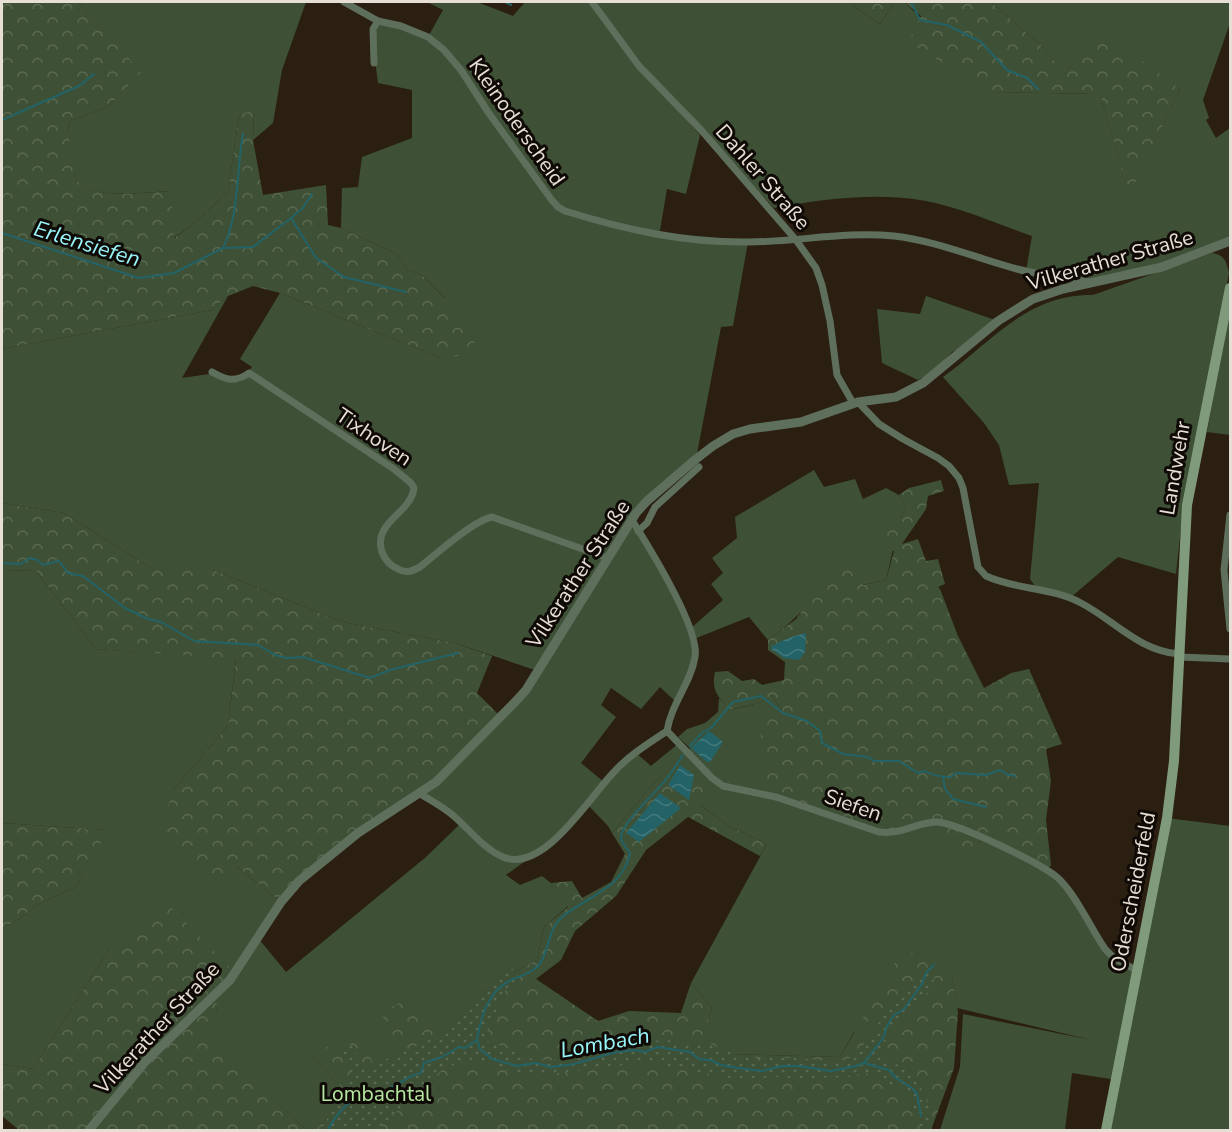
<svg xmlns="http://www.w3.org/2000/svg" width="1232" height="1132" font-family="'Nunito Sans',sans-serif">
	<style>
		.green { fill: #3e5136 }
		.forest { fill: url(#forest-crowns) }
		.park { fill: url(#park-dots) }
		.water { fill: url(#water-waves) }
		.lines { fill: none; stroke-linecap: round; stroke-linejoin: round }
		.stream { stroke: #236367; stroke-width: 2 }
		.minor { stroke: #5e6f5c; stroke-width: 7 }
		.tertiary { stroke: #5e6f5c; stroke-width: 9 }
		.secondary { stroke: #809b7c; stroke-width: 10 }
		.labels { text-anchor: middle; dominant-baseline: central; stroke-width: 6; stroke-linejoin: round; paint-order: stroke }
		.street-label { font-size: 21px; fill: #e7dfd6; stroke: #0f0a05 }
		.park-label { font-size: 21px; fill: #b4e79f; stroke: #0f0a05 }
		.water-label { font-size: 22px; font-style: italic; fill: #98f5fa; stroke: #0f0a05 }
	</style>
	<defs>
		<pattern id="forest-crowns" width="20" height="18" patternUnits="userSpaceOnUse" patternTransform="scale(1.5)"><rect width="20" height="18" fill="#3e5136"/><path d="M2 6a3 3 0 1 1 6 0M12 15a3 3 0 1 1 6 0" fill="none" stroke="#5a6a52"/></pattern>
		<pattern id="park-dots" width="8" height="8" patternUnits="userSpaceOnUse" patternTransform="scale(1.5)"><rect width="8" height="8" fill="#3e5136"/><path d="M2 2h.1M6 6h.1" fill="none" stroke="#5a6a52" stroke-width="1.8" stroke-linecap="round"/></pattern>
		<pattern id="water-waves" width="16" height="10" patternUnits="userSpaceOnUse" patternTransform="scale(1.5)"><rect width="16" height="10" fill="#236367"/><path d="M0 5q4-4 8 0t8 0" fill="none" stroke="#43797c"/></pattern>
	</defs>
	<rect width="100%" height="100%" fill="#2b1f11"/>
	<g class="green">
		<path d="M 78,2 L 306,2 L 282,70 L 273,123 L 253,140 L 254,111 L 239,115 L 228,192 L 191,226 L 173,238 L 170,191 C 150,192 85,201 76,178 C 71,168 69,134 68,122 L 109,106 L 140,72 Z"/>
		<path d="M 427,2 L 477,2 L 513,16 L 525,2 L 840,2 L 851,5 L 880,24 L 895,2 L 905,2 L 992,92 L 1100,94 L 1129,195 L 1180,89 L 1103,39 L 1068,69 L 1061,71 L 1043,47 L 991,2 L 1230,2 L 1230,23 L 1203,100 L 1209,118 L 1206,120 L 1216,138 L 1230,128 L 1230,237 L 1175,260 L 1094,283 L 1026,271 L 1032,236 C 998,224 962,208 926,201 C 876,192 823,199 774,208 L 643,69 L 700,135 L 686,194 L 667,189 L 659,236 L 748,242 L 733,326 L 721,327 L 696,459 L 632,520 L 691,628 L 723,600 L 711,584 L 723,573 L 712,558 L 737,538 L 735,517 L 814,470 L 824,487 L 855,479 L 863,499 L 886,488 L 899,495 L 906,506 L 900,519 L 886,580 L 862,585 L 830,584 C 809,603 791,624 768,640 L 749,617 L 694,639 L 696,651 L 676,702 L 660,687 L 641,709 L 611,688 L 601,705 L 616,717 L 581,763 L 604,782 L 636,753 L 651,766 L 679,743 L 688,751 L 690,748 L 678,737 L 687,729 L 705,723 L 718,712 L 719,698 L 730,710 C 746,705 758,706 771,695 L 783,710 L 938,822 L 977,841 L 992,843 L 1048,869 L 1073,902 L 1102,950 L 1138,971 L 1167,818 L 1230,826 L 1230,1130 L 1106,1130 L 1117,1080 L 1072,1073 L 1065,1130 L 940,1130 L 960,1067 L 963,1014 L 1091,1040 L 957,1008 L 952,976 L 854,1032 L 840,1057 L 726,1054 L 708,1019 L 712,1008 L 691,983 L 767,844 L 730,827 L 701,806 L 682,758 L 654,783 L 612,833 L 608,826 L 588,805 L 549,844 L 506,875 L 520,885 L 542,876 L 551,883 L 568,906 L 544,927 L 537,960 L 482,990 L 468,1040 L 410,1066 L 383,1081 L 311,1056 L 349,1095 L 315,1130 L 306,1130 L 210,1041 L 217,1006 L 109,949 L 33,1069 L 2,1064 L 2,928 L 15,922 L 39,904 L 76,887 L 107,830 L 2,823 L 2,570 L 36,571 L 96,649 L 236,658 L 228,726 L 174,789 L 236,866 L 281,902 L 258,938 L 286,972 L 426,857 L 461,823 L 419,793 L 447,773 L 538,671 L 455,643 L 343,622 L 213,570 L 154,570 L 64,513 L 2,503 L 2,349 L 212,310 L 228,296 L 182,378 L 209,374 L 240,382 L 252,367 L 240,359 L 280,293 L 443,359 L 445,298 L 422,275 L 406,269 L 397,254 L 341,228 L 342,188 L 358,187 L 362,157 L 412,138 L 412,90 L 378,83 L 372,38 L 378,21 L 428,37 L 443,10 Z"/>
		<path d="M 1212,253 C 1225,255 1226,261 1229,273 L 1183,509 L 1176,574 L 1118,557 L 1070,598 L 1038,590 L 1030,579 L 1039,483 L 1009,485 L 999,445 L 984,423 L 943,377 C 991,343 1026,294 1093,295 Z"/>
		<polygon points="926,296 995,320 967,345 952,352 935,371 918,380 882,363 877,309 920,314"/>
		<polygon points="1230,303 1230,435 1207,432"/>
	</g>
	<g class="forest">
		<path d="M 2,2 L 78,2 L 141,72 L 109,106 L 68,122 C 69,134 72,169 76,178 C 86,201 150,192 171,191 L 174,238 L 191,226 L 228,192 L 239,115 L 254,110 L 253,140 L 263,195 L 326,185 L 328,225 L 341,228 L 397,254 L 406,269 L 422,275 L 463,317 L 478,351 L 443,359 L 280,293 L 253,286 L 228,296 L 212,310 L 2,349 Z"/>
		<polygon points="840,2 895,2 880,24 851,5"/>
		<polygon points="905,2 991,2 1043,47 1061,70 1068,69 1103,38 1118,43 1180,89 1129,196 1100,94 992,92 908,42 921,16"/>
		<path d="M 941,480 L 944,491 L 928,496 L 926,509 L 902,544 L 918,539 L 926,561 L 938,559 L 945,584 L 938,587 L 940,589 L 958,636 L 984,688 L 1011,673 L 1029,669 L 1062,744 L 1046,749 L 1051,781 L 1046,820 L 1051,865 L 1048,869 L 992,843 L 977,841 L 964,857 L 947,851 L 938,822 L 891,833 L 776,797 L 766,791 L 760,727 L 783,710 L 771,695 C 759,706 746,705 730,710 C 718,697 711,690 715,672 L 728,671 L 742,681 L 754,679 L 762,685 L 784,680 L 785,662 L 768,650 L 768,640 L 796,619 L 807,604 L 830,584 L 837,564 L 857,562 L 863,585 L 886,580 L 894,551 L 887,551 L 881,532 L 900,519 L 906,506 L 899,495 L 909,488 Z"/>
		<polygon points="2,503 64,513 154,570 213,570 343,622 455,643 492,656 477,693 501,717 447,773 358,833 281,902 236,866 212,881 161,826 174,789 228,726 236,659 96,649 36,571 2,570"/>
		<polygon points="682,757 706,778 701,806 730,827 767,844 760,856 688,817 646,850 616,896 575,931 561,960 536,979 598,1021 629,1011 681,1013 691,983 712,1008 708,1019 727,1054 840,1057 899,956 916,952 931,953 943,963 952,976 958,1012 954,1068 931,1130 315,1130 349,1095 310,1055 357,1033 383,1081 410,1066 381,1013 412,996 443,1052 468,1040 482,990 537,960 544,927 568,907 551,883 572,881 582,898 611,882 625,854 612,833 654,783"/>
		<polygon points="2,823 108,830 76,887 39,904 15,922 2,928"/>
		<polygon points="167,903 233,971 215,991 217,1006 211,1041 306,1130 19,1130 2,1116 2,1064 33,1069 109,949"/>
	</g>
	<path class="park" d="M 511,967 L 519,977 L 506,989 L 485,1038 L 491,1044 L 496,1044 L 532,1059 L 550,1060 L 563,1059 L 613,1045 L 630,1043 L 645,1044 L 663,1039 L 686,1044 L 711,1044 L 740,1057 L 748,1058 L 795,1058 L 830,1061 L 851,1058 L 857,1055 L 886,1012 L 917,982 L 924,971 L 930,969 L 935,972 L 933,982 L 939,991 L 927,993 L 917,1001 L 919,1006 L 898,1020 L 877,1055 C 882,1059 888,1060 894,1063 C 921,1076 930,1102 932,1130 L 921,1130 L 910,1095 L 903,1089 L 891,1085 L 875,1073 L 860,1074 L 844,1078 L 831,1077 L 809,1079 L 778,1077 L 736,1079 L 647,1062 L 535,1076 L 521,1075 L 475,1059 L 463,1061 L 442,1070 L 377,1130 L 321,1130 L 330,1113 L 334,1096 L 339,1089 L 349,1084 L 354,1077 L 341,1048 L 351,1044 L 364,1069 L 424,1043 L 437,1035 L 460,1016 L 489,984 Z"/>
	<g class="water">
		<path d="M 806,633 L 805,652 L 799,660 L 784,658 L 770,648 C 778,641 796,635 806,633 Z"/>
		<polygon points="709,731 723,742 710,762 707,762 691,748"/>
		<polygon points="680,765 694,775 689,800 668,785"/>
		<polygon points="660,793 681,808 639,842 626,833"/>
	</g>
	<g class="lines">
		<g class="stream">
			<polyline points="505,2 511,5"/>
			<polyline points="911,2 920,20 947,25 981,42 1007,70 1027,78 1038,89"/>
			<polyline points="2,120 79,86 94,74"/>
			<polyline points="291,218 303,208 312,194"/>
			<polyline points="2,233 139,278 174,273 223,248 253,247 291,218 316,258 344,277 406,292"/>
			<path d="M 223,248 C 240,213 236,171 243,134"/>
			<polyline points="2,563 21,564 30,558 37,560 43,565 59,561 68,573 83,576 125,608 148,619 161,622 194,641 258,645 275,655 286,658 303,657 370,678 390,670 458,653"/>
			<path d="M 690,746 L 702,733 L 712,727 L 733,702 L 761,696 L 783,713 L 807,721 L 820,731 L 822,743 L 843,754 L 868,757 L 874,761 L 899,761 L 918,773 L 925,771 C 933,776 941,777 951,777 L 956,773 L 986,775 L 1000,770 L 1006,774 L 1016,776"/>
			<polyline points="943,777 945,789 953,799 986,807"/>
			<path d="M 477,1039 C 481,1017 488,992 509,981 C 519,976 529,975 538,966 C 549,954 547,930 562,917 C 587,896 623,889 630,853 C 627,848 621,843 621,837 C 621,824 656,792 664,782 C 671,774 677,764 683,755"/>
			<polyline points="864,1063 889,1070 896,1078 912,1088 917,1094 921,1116"/>
			<path d="M 328,1130 C 332,1120 352,1095 365,1093 C 374,1092 378,1100 388,1095 L 391,1087 C 404,1083 405,1076 421,1073 L 424,1063 L 442,1057 L 459,1047 L 465,1048 L 477,1040 L 480,1049 L 492,1059 L 517,1066 L 536,1063 L 551,1067 L 574,1064 L 616,1052 L 635,1050 L 644,1052 L 658,1047 L 690,1052 L 699,1059 L 710,1060 L 721,1065 L 738,1068 L 762,1071 L 782,1066 L 799,1066 L 831,1071 L 856,1066 L 864,1063 L 883,1038 L 887,1026 L 894,1015 L 904,1009 L 922,984 L 926,973 L 934,965"/>
		</g>
		<g class="minor">
			<path d="M 344,2 L 378,21 L 401,26 L 428,37 L 444,50 L 461,70 L 488,112 L 551,199 L 558,207 L 565,211 C 626,230 685,243 749,242 C 797,242 845,231 894,236 C 937,241 976,258 1017,269 C 1040,275 1065,278 1089,282"/>
			<polyline points="592,2 639,66 702,131 796,240 816,268 822,285 830,321 837,375 853,403"/>
			<polyline points="374,63 373,29 378,21"/>
			<path d="M 212,372 C 226,380 235,383 249,373 L 394,469 L 411,483 L 414,488 C 411,514 372,522 382,552 C 385,560 391,566 398,569 C 406,574 412,571 420,567 C 436,554 473,521 492,517 L 608,558"/>
			<path d="M 858,402 L 879,424 L 903,439 L 938,458 L 949,466 L 959,478 L 963,488 L 978,567 L 986,576 C 1016,590 1052,587 1081,603 C 1114,620 1139,651 1179,654"/>
			<polyline points="1230,515 1224,570 1230,629"/>
			<polyline points="638,531 647,523 655,507 699,467"/>
			<polyline points="1179,657 1230,659"/>
			<path d="M 667,731 L 712,778 L 723,786 L 776,797 L 879,832 C 903,835 916,822 937,822 C 955,822 1048,866 1060,880 C 1079,900 1090,927 1105,949 L 1114,958 L 1138,971"/>
			<path d="M 419,793 C 430,800 441,806 450,813 C 467,826 483,849 503,857 C 543,874 589,798 613,773 C 628,756 649,743 667,731 C 671,704 691,683 695,657 C 700,628 649,547 632,520"/>
		</g>
		<polyline class="tertiary" points="89,1130 145,1062 230,980 281,902 299,881 358,833 436,782 516,701 526,690 636,513 647,501 696,459 713,446 733,434 750,429 801,422 858,402 896,397 923,383 998,321 1033,299 1063,289 1162,267 1230,241"/>
		<polyline class="secondary" points="1106,1130 1167,818 1174,761 1187,505 1230,288"/>
	</g>
	<g class="labels">
		<g class="street-label">
			<text transform="translate(517 122) rotate(55)">Kleinoderscheid</text>
			<text transform="translate(763 177) rotate(49)">Dahler Straße</text>
			<text transform="translate(1110 260) rotate(-16)">Vilkerather Straße</text>
			<text transform="translate(374 437) rotate(34)">Tixhoven</text>
			<text transform="translate(1175 468) rotate(-80)">Landwehr</text>
			<text transform="translate(578 574) rotate(-57)">Vilkerather Straße</text>
			<text transform="translate(853 805) rotate(19)">Siefen</text>
			<text transform="translate(1133 892) rotate(-79)">Oderscheiderfeld</text>
			<text transform="translate(157 1028) rotate(-47)">Vilkerather Straße</text>
		</g>
		<g class="park-label">
			<text x="376" y="1094">Lombachtal</text>
		</g>
		<g class="water-label">
			<text transform="translate(87 244) rotate(17)">Erlensiefen</text>
			<text transform="translate(605 1043) rotate(-10)">Lombach</text>
		</g>
	</g>
	<rect width="1232" height="1132" fill="none" stroke="#e7dfd6" stroke-width="6"/>
</svg>
